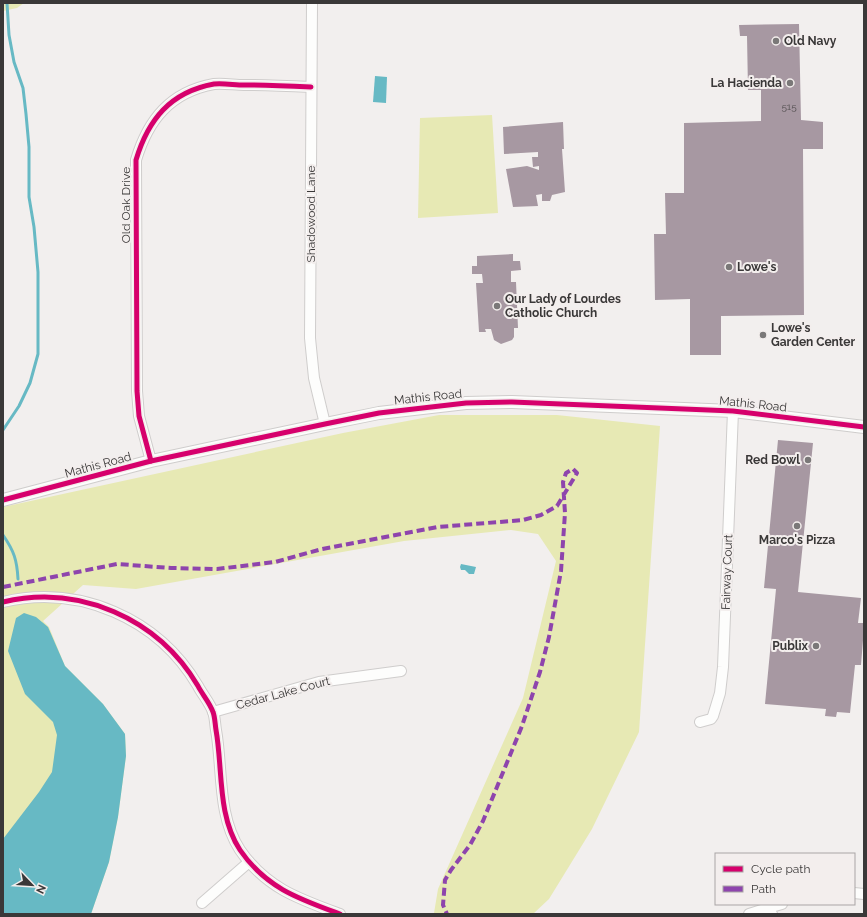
<svg xmlns="http://www.w3.org/2000/svg" width="867" height="917" font-family="Raleway,sans-serif">
	<style>
		.green { fill: #e7e9b4 }
		.water { fill: #67b9c4 }
		.lines { fill: none; stroke-linecap: round; stroke-linejoin: round }
		.stream { stroke: #67b9c4; stroke-width: 3 }
		.building { fill: #a798a2 }
		.minor-casing { stroke: #cfcdcc; stroke-width: 12 }
		.tertiary-casing { stroke: #cfcdcc; stroke-width: 14 }
		.minor { stroke: #fdfdfc; stroke-width: 10 }
		.tertiary { stroke: #fdfdfc; stroke-width: 12 }
		.quiet { stroke: #8e44ad; stroke-width: 4; stroke-dasharray: 8 4; stroke-linecap: butt }
		.cycleway-casing { stroke: #f3eeed; stroke-width: 8 }
		.cycleway { stroke: #d6006c; stroke-width: 5 }
		.poi-dot { fill: #7a7878; stroke: #f3eeed; stroke-width: 1.5 }
		.labels { text-anchor: middle; dominant-baseline: central; stroke-width: 4; stroke-linejoin: round; paint-order: stroke }
		.number-label { font-size: 10px; fill: #555052 }
		.poi-label { font-size: 12px; font-weight: bold; fill: #3a3838; stroke: #f3eeed; text-anchor: start }
		.street-label { font-size: 12px; fill: #3a3838; stroke: #f3eeed }
	</style>
	<rect width="100%" height="100%" fill="#f2efee"/>
	<g class="green">
		<polygon points="3,3 24,3 17,8 3,11"/>
		<polygon points="492,115 498,213 418,218 420,118"/>
		<polygon points="439,415 557,415 660,426 639,732 592,829 549,899 533,914 434,913 438,889 523,698 556,561 538,534 511,530 404,541 136,589 83,585 43,621 49,627 65,666 103,704 125,734 126,756 118,817 109,862 91,914 3,914 3,507 343,433"/>
	</g>
	<g class="water">
		<polygon points="375,76 387,77 386,103 373,102"/>
		<polygon points="461,564 476,567 474,574 469,574 465,570 461,570 460,567"/>
		<polygon points="24,613 36,617 48,627 65,666 103,704 125,734 126,756 118,817 109,862 91,914 3,914 3,839 39,792 52,772 57,735 53,722 25,694 8,651 16,618"/>
	</g>
	<g class="lines">
		<g class="stream">
			<polyline points="3,430 19,406 30,383 38,354 38,272 34,227 29,197 29,147 26,114 23,88 14,62 9,35 7,3"/>
			<path d="M 3,535 C 14,551 17,560 18,579"/>
		</g>
	</g>
	<g class="building">
		<polygon points="799,24 801,120 823,122 823,149 803,149 804,315 721,316 721,355 690,355 690,299 655,300 654,234 666,234 665,193 684,193 684,123 761,121 761,90 748,90 747,36 740,36 739,25"/>
		<polygon points="563,122 564,149 562,149 565,192 552,195 550,201 542,201 542,194 536,195 538,206 513,207 506,169 527,166 539,170 539,166 533,167 532,157 538,157 538,152 504,154 503,127"/>
		<polygon points="513,254 513,261 520,261 521,270 511,271 511,282 516,282 518,328 514,328 514,337 512,340 501,344 494,340 491,329 485,329 486,332 479,332 476,283 483,283 482,274 472,274 472,266 477,266 477,256"/>
		<polygon points="778,440 813,443 798,592 861,598 858,623 864,623 864,628 861,665 855,665 850,713 837,712 836,717 825,716 826,709 765,704 776,589 764,588"/>
	</g>
	<g class="lines">
		<defs>
			<g id="minor">
				<polyline points="312,3 310,338 314,378 325,424"/>
				<path d="M 151,461 L 139,416 L 137,391 L 136,160 C 148,120 170,92 214,84 C 223,83 235,85 244,85 C 267,85 289,86 311,87"/>
				<path d="M 3,602 C 79,584 158,618 198,686 C 202,694 210,703 213,712 C 215,717 215,724 216,730 C 223,769 217,815 240,850 C 266,888 299,899 340,914"/>
				<polyline points="213,712 319,682 401,671"/>
				<polyline points="700,722 711,719 713,716 720,693 723,667 733,411"/>
				<polyline points="854,893 864,894"/>
				<polyline points="202,903 249,862"/>
				<polyline points="749,914 768,908"/>
				<polyline points="772,914 768,908 782,904"/>
			</g>
			<polyline id="tertiary" points="3,500 151,461 325,424 379,413 466,403 512,402 733,411 864,427"/>
		</defs>
		<use href="#minor" class="minor-casing"/>
		<use href="#tertiary" class="tertiary-casing"/>
		<use href="#minor" class="minor"/>
		<use href="#tertiary" class="tertiary"/>
		<polyline class="quiet" points="3,587 117,564 171,568 217,569 275,562 322,549 438,527 523,520 541,515 557,506 577,473 573,469 566,473 563,482 565,513 561,571 549,637 540,672 522,726 483,821 470,845 451,870 445,880 443,905 447,914"/>
		<defs>
			<g id="cycleway">
				<path d="M 151,461 L 139,416 L 137,391 L 136,160 C 148,120 170,92 214,84 C 223,83 235,85 244,85 C 267,85 289,86 311,87"/>
				<polyline points="3,500 151,461 325,424 379,413 466,403 512,402 733,411 864,427"/>
				<path d="M 3,602 C 79,584 158,618 198,686 C 202,694 210,703 213,712 C 215,717 215,724 216,730 C 223,769 217,815 240,850 C 266,888 299,899 340,914"/>
			</g>
		</defs>
		<use href="#cycleway" class="cycleway-casing"/>
		<use href="#cycleway" class="cycleway"/>
	</g>
	<g class="poi-dot">
		<circle cx="776" cy="41" r="4"/>
		<circle cx="790" cy="83" r="4"/>
		<circle cx="729" cy="267" r="4"/>
		<circle cx="497" cy="306" r="4"/>
		<circle cx="763" cy="335" r="4"/>
		<circle cx="808" cy="460" r="4"/>
		<circle cx="797" cy="526" r="4"/>
		<circle cx="816" cy="646" r="4"/>
	</g>
	<g class="labels">
		<g class="number-label">
			<text x="789" y="106">515</text>
		</g>
		<g class="poi-label">
			<text x="784" y="41">Old Navy</text>
			<text x="782" y="83" text-anchor="end">La Hacienda</text>
			<text x="737" y="267">Lowe's</text>
			<text x="505" y="299">Our Lady of Lourdes<tspan x="505" dy="14">Catholic Church</tspan></text>
			<text x="771" y="328">Lowe's<tspan x="771" dy="14">Garden Center</tspan></text>
			<text x="800" y="460" text-anchor="end">Red Bowl</text>
			<text x="797" y="540" text-anchor="middle">Marco's Pizza</text>
			<text x="808" y="646" text-anchor="end">Publix</text>
		</g>
		<g class="street-label">
			<text transform="translate(126 205) rotate(-90)">Old Oak Drive</text>
			<text transform="translate(311 214) rotate(-90)">Shadowood Lane</text>
			<text transform="translate(428 397) rotate(-6)">Mathis Road</text>
			<text transform="translate(753 404) rotate(6)">Mathis Road</text>
			<text transform="translate(98 465) rotate(-15)">Mathis Road</text>
			<text transform="translate(727 572) rotate(-88)">Fairway Court</text>
			<text transform="translate(283 693) rotate(-15)">Cedar Lake Court</text>
		</g>
	</g>
	<rect width="867" height="917" fill="none" stroke="#3a3838" stroke-width="8"/>
	<rect x="715" y="853" width="140" height="52" fill="#f3eeed" stroke="#a9a5a5"/>
	<rect x="723" y="866" width="20" height="6" fill="#d6006c" stroke="#a9a5a5"/>
	<text x="751" y="873" font-size="12" fill="#3a3838">Cycle path</text>
	<rect x="723" y="886" width="20" height="6" fill="#8e44ad" stroke="#a9a5a5"/>
	<text x="751" y="893" font-size="12" fill="#3a3838">Path</text>
	<g transform="translate(32 885) rotate(115)" stroke="#f3eeed" stroke-width="3" paint-order="stroke">
	<path d="M0-3L7 15L0 10L-7 15Z" fill="#3a3838"/>
	<text y="-6" font-size="11" font-weight="bold" text-anchor="middle" fill="#3a3838">N</text>
	</g>
</svg>
